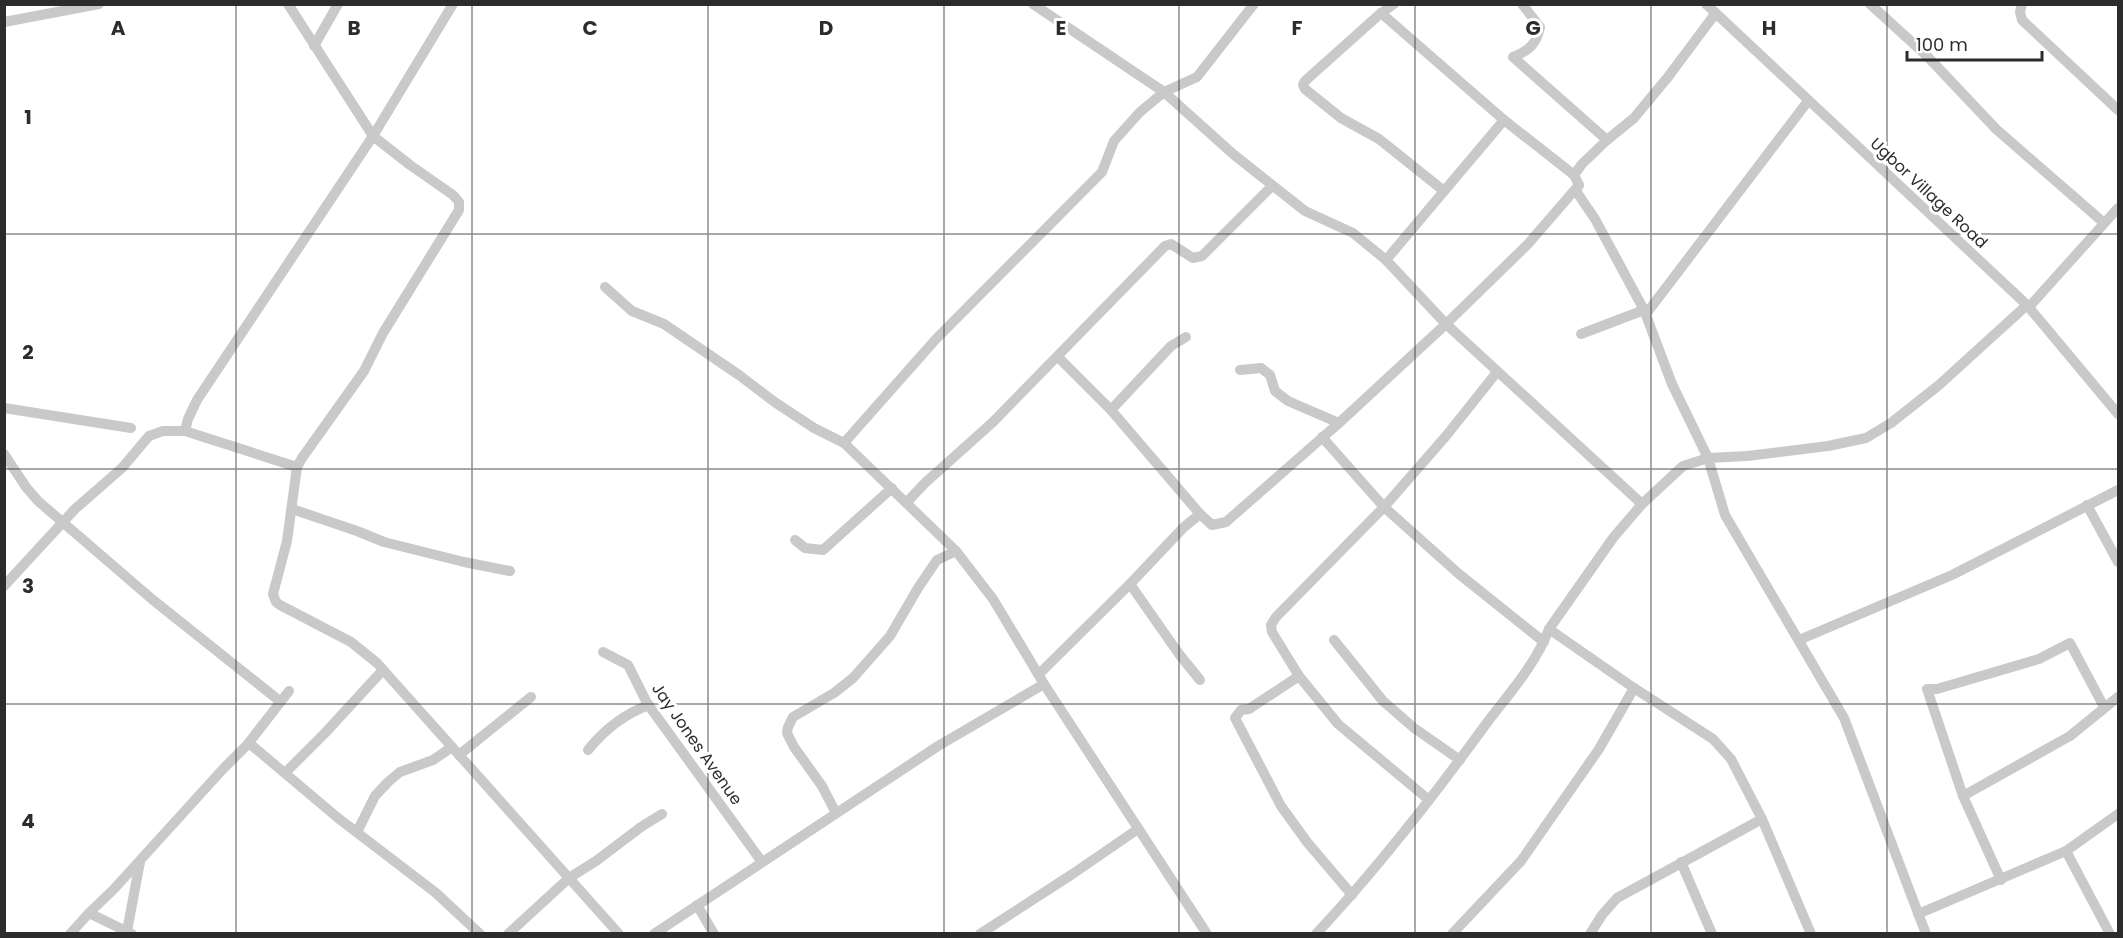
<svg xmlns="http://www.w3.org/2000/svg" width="2123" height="938" font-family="Poppins,sans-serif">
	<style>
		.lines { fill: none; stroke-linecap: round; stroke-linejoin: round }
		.minor { stroke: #c9c9c9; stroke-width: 10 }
		.grid { fill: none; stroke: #2c2c2c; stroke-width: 1.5; stroke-opacity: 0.55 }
		.labels { text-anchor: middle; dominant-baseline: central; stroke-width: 6; stroke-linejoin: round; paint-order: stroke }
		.street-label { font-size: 16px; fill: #2c2c2c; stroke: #fff }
		.grid-label { font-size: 20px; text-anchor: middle; font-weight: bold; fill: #2c2c2c; stroke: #fff; stroke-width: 6; stroke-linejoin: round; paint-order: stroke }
	</style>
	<rect width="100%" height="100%" fill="#fff"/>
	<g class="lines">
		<g class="minor">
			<polyline points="288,4 373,136 410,165 453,195 459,202 459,210 383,333 364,371 302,458 297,467 287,541 273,594 276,602 280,605 351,642 377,663 619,934"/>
			<polyline points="1033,4 1164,92 1233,154 1305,211 1353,233 1386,260 1446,324 1642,504"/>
			<polyline points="1394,4 1381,13 1305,81 1303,85 1305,89 1341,118 1379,139 1444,191"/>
			<path d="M 1522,4 L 1540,27 C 1537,43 1529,51 1513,57 L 1607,140"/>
			<polyline points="1706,4 2027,305 2118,414"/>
			<polyline points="1870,4 1927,56 1996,129 2103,222"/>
			<polyline points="2022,4 2020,12 2022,20 2118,110"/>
			<polyline points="1381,13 1504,120 1574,175"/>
			<polyline points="1715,14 1668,77 1634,118 1607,140 1582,164 1574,175 1579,185 1576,191 1595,219 1644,310 1672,384 1708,458 1725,515 1844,718 1926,934"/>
			<polyline points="4,22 99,4"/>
			<polyline points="314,46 338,4"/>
			<polyline points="1386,260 1504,120"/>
			<polyline points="605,287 632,311 664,324 739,375 776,403 814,428 844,443 956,551 993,599 1044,684 1207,934"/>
			<polyline points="2029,307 2118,208"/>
			<polyline points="1646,314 1808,101"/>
			<polyline points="1581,334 1644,310"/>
			<polyline points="1058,357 1111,410 1200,514 1212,525 1226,522 1339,423 1446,324 1528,244 1579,185"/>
			<polyline points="1240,370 1261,368 1270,375 1275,391 1288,401 1339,423"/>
			<polyline points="4,408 131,428"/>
			<polyline points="1111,410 1171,346 1186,337"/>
			<polyline points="1322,437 1384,507 1459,574 1544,642"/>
			<polyline points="844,443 936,339 1102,172 1114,141 1140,112 1164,92 1197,77 1254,4"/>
			<polyline points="4,454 26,487 38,501 153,600 281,702"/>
			<polyline points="297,467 185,431 188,419 197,400 373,136 453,4"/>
			<polyline points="907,502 925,483 993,422 1165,246 1171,244 1193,258 1202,256 1272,186"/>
			<polyline points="2087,505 2118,562"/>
			<polyline points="292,509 357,531 384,542 464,562 510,571"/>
			<polyline points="795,540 805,548 823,550 892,488"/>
			<polyline points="1130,584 1179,654 1200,680"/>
			<polyline points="4,586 75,509 122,468 149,436 163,431 185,431"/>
			<polyline points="1334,640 1383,701 1414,728 1460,760"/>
			<polyline points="1799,640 1952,575 2118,490"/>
			<polyline points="603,652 628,665 647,703 762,862"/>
			<polyline points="1039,674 1130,584 1184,527 1200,514"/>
			<polyline points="1299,676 1249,709 1241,710 1235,718 1281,806 1307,842 1352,895"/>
			<polyline points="1634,688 1713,739 1731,759 1762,819 1811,934"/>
			<polyline points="249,743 338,818 436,893 480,934"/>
			<path d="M 588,750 C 605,729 624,714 649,705"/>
			<polyline points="459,755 531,697"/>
			<polyline points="286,772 325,733 383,670"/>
			<polyline points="1963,796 2070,736 2118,697"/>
			<polyline points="1429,800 1338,724 1299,676 1272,632 1271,625 1276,617 1384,507 1446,436 1497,372"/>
			<polyline points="836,813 822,786 794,747 787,733 788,727 793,717 834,693 853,678 890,636 918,588 937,560 956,551"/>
			<polyline points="357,832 375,796 388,782 400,772 433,760 452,747"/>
			<polyline points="2066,851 2110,934"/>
			<polyline points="1681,862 1712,934"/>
			<polyline points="2001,880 1963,796 1927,689 1937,689 2039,659 2070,643 2104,707"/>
			<polyline points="697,905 714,934"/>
			<polyline points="1918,914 2066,851 2118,814"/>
			<polyline points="127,931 140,862"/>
			<polyline points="70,934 89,913"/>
			<polyline points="132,934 89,913 114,889 223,769 247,745 289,691"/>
			<polyline points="508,934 569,878 596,861 641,827 662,814"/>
			<polyline points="654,934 938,746 1044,684"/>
			<polyline points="980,934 1074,873 1138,829"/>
			<path d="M 1316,934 C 1378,868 1433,797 1486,724 C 1508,695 1536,664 1549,629 L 1613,538 L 1642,504 L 1683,466 L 1708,458 L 1747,456 L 1828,446 L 1866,438 L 1891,423 L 1939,385 L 2027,305"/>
			<polyline points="1452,934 1521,861 1599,749 1634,688 1549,629"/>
			<polyline points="1590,934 1602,915 1617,898 1762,819"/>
		</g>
	</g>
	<path class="grid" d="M 236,4 L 236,934M 472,4 L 472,934M 708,4 L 708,934M 944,4 L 944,934M 1179,4 L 1179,934M 1415,4 L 1415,934M 1651,4 L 1651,934M 1887,4 L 1887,934M 4,234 L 2118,234M 4,469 L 2118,469M 4,704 L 2118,704"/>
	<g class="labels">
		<g class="street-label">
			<text transform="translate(1929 193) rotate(43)">Ugbor Village Road</text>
			<text transform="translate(697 744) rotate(55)">Jay Jones Avenue</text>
		</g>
	</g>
	<g class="grid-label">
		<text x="118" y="35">A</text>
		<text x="354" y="35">B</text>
		<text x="590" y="35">C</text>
		<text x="826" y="35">D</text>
		<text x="1061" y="35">E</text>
		<text x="1297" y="35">F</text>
		<text x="1533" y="35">G</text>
		<text x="1769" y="35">H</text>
		<text x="28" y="124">1</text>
		<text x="28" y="359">2</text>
		<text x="28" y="593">3</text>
		<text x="28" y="828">4</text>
	</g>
	<rect width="2123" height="938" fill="none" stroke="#2c2c2c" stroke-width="12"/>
	<path d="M1907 51v9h135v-9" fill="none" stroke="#2c2c2c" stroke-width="3"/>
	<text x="1916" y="51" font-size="18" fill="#2c2c2c" stroke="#ffffff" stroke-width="4.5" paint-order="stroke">100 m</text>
</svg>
